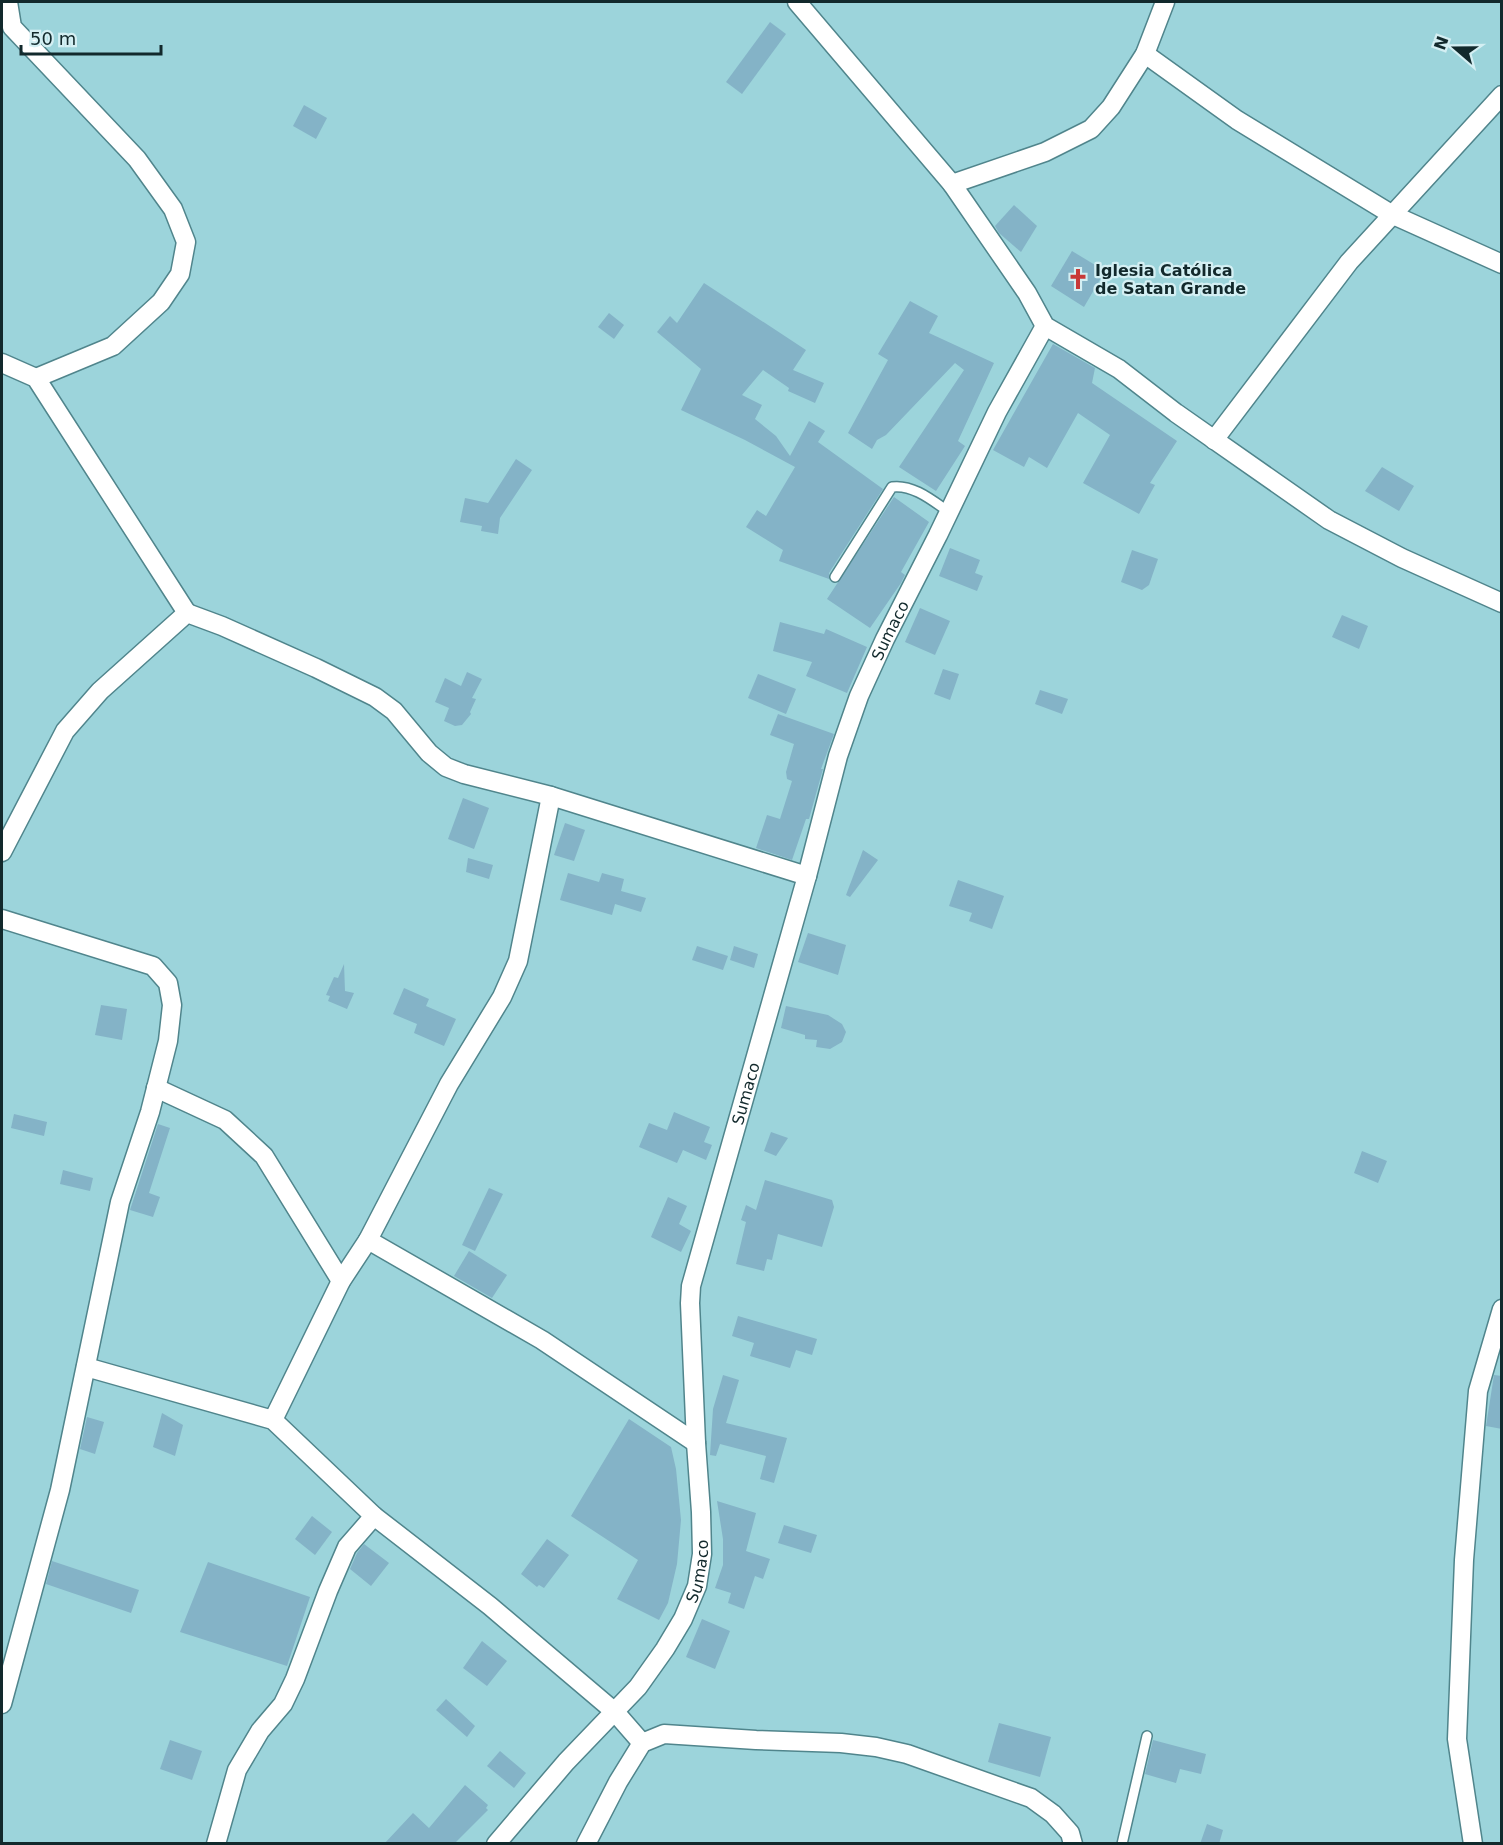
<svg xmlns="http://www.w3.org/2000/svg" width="1503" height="1845" font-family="'DejaVu Sans',sans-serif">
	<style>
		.building { fill: #84b3c7 }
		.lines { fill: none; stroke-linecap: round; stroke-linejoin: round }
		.lane-casing { stroke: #50858c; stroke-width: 12 }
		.street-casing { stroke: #50858c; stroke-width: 21 }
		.lane { stroke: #fff; stroke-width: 9 }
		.street { stroke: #fff; stroke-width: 18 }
		.labels { text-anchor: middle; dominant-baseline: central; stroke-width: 4.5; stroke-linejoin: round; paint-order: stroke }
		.poi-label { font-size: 16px; font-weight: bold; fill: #12292c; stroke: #d4eff3; text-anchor: start }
		.street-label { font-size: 16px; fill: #12292c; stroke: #d4eff3 }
	</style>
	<rect width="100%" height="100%" fill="#9cd4db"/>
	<g class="building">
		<polygon points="770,22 786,34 742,94 726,82"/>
		<polygon points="304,105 327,118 316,139 293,126"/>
		<polygon points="1014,205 1037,226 1021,252 999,233 995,226"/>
		<polygon points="1072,251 1105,271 1084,307 1051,286"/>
		<polygon points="704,283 806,350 793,370 824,383 815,403 788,391 789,388 763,370 742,395 762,405 755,419 776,436 790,456 809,421 825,431 818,442 883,489 829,573 829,579 779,561 783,550 746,527 757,510 766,516 795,467 745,440 681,410 701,369 657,332 670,316 677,323"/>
		<polygon points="910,301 938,316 929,333 994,363 958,441 965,446 936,491 899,467 964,370 955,363 886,435 877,440 872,449 848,433 888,360 878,354"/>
		<polygon points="609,313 624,325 614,339 598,327"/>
		<polygon points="1053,344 1095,368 1092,383 1177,441 1150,483 1155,485 1139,514 1083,483 1110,435 1078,413 1047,468 1029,457 1024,467 993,450"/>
		<polygon points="516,459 532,470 500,518 498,534 481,531 482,526 460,522 465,498 488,503"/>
		<polygon points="1382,467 1414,486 1399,511 1365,491"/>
		<polygon points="894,497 929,522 901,572 905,575 901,583 870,628 827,599"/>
		<polygon points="950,548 980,560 975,573 983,576 977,591 939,576"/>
		<polygon points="1132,550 1158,559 1149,585 1142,590 1121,582"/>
		<polygon points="920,608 950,621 935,655 905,642"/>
		<polygon points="1342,615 1368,626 1359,649 1332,637"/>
		<polygon points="780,622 824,634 826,629 867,647 847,693 806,676 812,662 773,651"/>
		<polygon points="943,669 959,674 950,700 934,694"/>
		<polygon points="467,672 482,679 472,698 476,699 470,712 471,714 462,725 455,726 444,721 449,708 435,702 445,678 461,686"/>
		<polygon points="758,674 796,689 786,714 748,698"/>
		<polygon points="1040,690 1068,699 1062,714 1035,704"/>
		<polygon points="778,714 834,734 821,769 823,769 809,819 806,819 792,860 756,848 767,815 780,819 792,781 787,779 786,772 794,744 770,735"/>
		<polygon points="463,798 489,808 474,849 448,839"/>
		<polygon points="565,823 585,830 574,861 554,855"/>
		<polygon points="863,850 878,860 850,897 846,895"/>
		<polygon points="468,858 493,865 489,879 466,872"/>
		<polygon points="568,873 599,882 602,873 624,879 621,891 646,898 641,912 615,904 612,915 560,900"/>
		<polygon points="958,880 1004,896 992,929 969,921 972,913 949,906"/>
		<polygon points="808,933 846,945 838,975 798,962"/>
		<polygon points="697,946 728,956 723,970 692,960"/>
		<polygon points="734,946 758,954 754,968 730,960"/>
		<polygon points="344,964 345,991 354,993 347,1009 328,1001 330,996 326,995 334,977 338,978"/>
		<polygon points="404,988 429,999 426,1006 456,1019 444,1046 414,1033 417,1024 393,1014"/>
		<polygon points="101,1005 127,1009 122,1040 95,1035"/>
		<polygon points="786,1006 828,1015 842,1024 846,1032 842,1042 830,1049 816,1047 817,1040 805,1039 805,1035 781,1028"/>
		<polygon points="674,1112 710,1127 704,1142 712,1145 706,1160 683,1150 677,1163 639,1147 649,1123 667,1130"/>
		<polygon points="14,1114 47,1122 44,1136 11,1128"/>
		<polygon points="158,1124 170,1128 149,1193 160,1197 153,1217 130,1210"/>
		<polygon points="771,1132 788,1138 776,1156 764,1151"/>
		<polygon points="1362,1151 1387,1161 1378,1183 1354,1173"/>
		<polygon points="63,1170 93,1178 90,1191 60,1184"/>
		<polygon points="765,1180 832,1200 834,1207 822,1247 778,1234 772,1260 767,1259 764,1271 736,1264 746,1222 741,1220 746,1205 756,1210"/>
		<polygon points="489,1188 503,1194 475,1251 462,1245"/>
		<polygon points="668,1197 687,1206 679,1224 691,1231 681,1252 651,1237"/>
		<polygon points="469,1251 507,1275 492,1298 454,1276"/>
		<polygon points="738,1316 817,1339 812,1355 796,1350 790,1368 750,1356 754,1343 732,1336"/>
		<polygon points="723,1375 739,1380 726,1423 787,1438 774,1483 760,1479 766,1456 720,1444 716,1456 710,1455 713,1409"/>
		<polygon points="1494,1375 1502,1376 1502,1429 1486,1426"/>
		<polygon points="162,1413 183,1425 175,1456 153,1447"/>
		<polygon points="87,1417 104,1422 95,1454 80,1449"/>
		<polygon points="629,1419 671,1447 676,1469 681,1520 677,1564 668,1603 659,1620 617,1599 638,1560 571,1516"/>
		<polygon points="717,1501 756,1513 746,1551 770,1559 763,1579 755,1576 744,1609 728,1603 731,1593 715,1588 723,1565 723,1539"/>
		<polygon points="312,1516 332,1532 315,1555 295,1539"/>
		<polygon points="784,1525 817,1535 811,1553 778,1543"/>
		<polygon points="547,1539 569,1555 544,1588 539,1585 537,1587 521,1574"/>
		<polygon points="364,1544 389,1563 371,1586 350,1569 357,1553"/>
		<polygon points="52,1561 139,1590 131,1613 46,1584"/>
		<polygon points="208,1562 310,1597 287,1666 180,1632"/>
		<polygon points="702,1619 730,1631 715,1669 686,1657"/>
		<polygon points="482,1641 507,1661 487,1686 463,1668"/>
		<polygon points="446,1699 475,1726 467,1737 436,1710"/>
		<polygon points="999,1723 1051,1737 1040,1777 988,1762"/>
		<polygon points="170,1740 202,1751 192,1780 160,1769"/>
		<polygon points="1153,1740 1206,1754 1201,1774 1180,1769 1176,1783 1145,1774"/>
		<polygon points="500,1751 526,1773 514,1788 487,1766"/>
		<polygon points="465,1785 488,1805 486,1808 488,1810 454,1844 384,1844 413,1813 429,1828"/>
		<polygon points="1207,1824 1223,1830 1219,1844 1200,1844"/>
	</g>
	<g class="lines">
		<defs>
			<g id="lane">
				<path d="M 835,577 L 892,487 C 913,484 933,501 949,512"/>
				<polyline points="1122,1844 1147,1736"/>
			</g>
			<g id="street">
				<polyline points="8,2 12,27 137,159 173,209 186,242 180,274 161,302 113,346 36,378"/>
				<polyline points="797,2 952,184 1027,293 1045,326 1119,369 1176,413 1329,520 1402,558 1502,603"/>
				<polyline points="1145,54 1237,120 1391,214 1502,264"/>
				<polyline points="952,184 1045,152 1091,129 1111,107 1145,54 1165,2"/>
				<polyline points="2,363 36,378 187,613"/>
				<polyline points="1214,440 1349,262 1502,95"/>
				<polyline points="2,852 65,731 100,691 187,613 222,626 316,668 375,697 394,711 429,753 446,767 464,774 551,796 807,876"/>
				<polyline points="2,919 153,966 168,983 172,1005 168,1041 150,1112 120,1202 60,1490 2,1704"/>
				<polyline points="156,1088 225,1120 264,1156 341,1281"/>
				<polyline points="368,1240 542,1340 696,1443"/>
				<polyline points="86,1367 273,1420 374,1516 490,1606 615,1712 642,1743"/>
				<polyline points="273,1420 341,1281 368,1240 449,1084 502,997 518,961 551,796"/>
				<polyline points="216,1844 237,1770 260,1731 283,1704 295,1679 328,1591 347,1547 374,1516"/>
				<path id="s1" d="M 496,1844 L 566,1762 L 638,1687 L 665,1649 L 683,1619 L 697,1586 L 702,1554 L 701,1512 L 696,1443 L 690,1303 L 691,1286 L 807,876 L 838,756 L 859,696 L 885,639 L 938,535 L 997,412 L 1045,326"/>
				<polyline points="586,1844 618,1782 642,1743 664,1734 756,1740 841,1743 876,1747 907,1754 1031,1798 1053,1814 1070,1833 1073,1844"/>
				<polyline points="1473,1844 1457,1739 1464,1560 1478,1391 1502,1309"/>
			</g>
		</defs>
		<use href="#lane" class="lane-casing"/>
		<use href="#street" class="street-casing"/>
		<use href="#lane" class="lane"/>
		<use href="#street" class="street"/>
	</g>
	<defs>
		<symbol id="church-bare" viewBox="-9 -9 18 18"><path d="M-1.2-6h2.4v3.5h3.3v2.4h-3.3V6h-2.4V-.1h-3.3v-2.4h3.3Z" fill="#c83938" stroke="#d4eff3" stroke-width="2.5" paint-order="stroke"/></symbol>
	</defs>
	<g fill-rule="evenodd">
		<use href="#church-bare" x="1063" y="264" width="30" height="30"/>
	</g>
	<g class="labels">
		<g class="poi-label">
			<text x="1095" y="270">Iglesia Católica<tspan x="1095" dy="18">de Satan Grande</tspan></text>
		</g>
		<g class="street-label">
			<text stroke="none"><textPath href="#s1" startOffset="1316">Sumaco</textPath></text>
			<text stroke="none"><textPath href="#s1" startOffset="830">Sumaco</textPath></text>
			<text stroke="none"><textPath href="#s1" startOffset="344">Sumaco</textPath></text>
		</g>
	</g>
	<rect width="1503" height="1845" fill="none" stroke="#12292c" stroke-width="6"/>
	<g transform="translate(1455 48) rotate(290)" stroke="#d4eff3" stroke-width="4.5" paint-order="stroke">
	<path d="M0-4.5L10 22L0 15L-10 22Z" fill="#12292c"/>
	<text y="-9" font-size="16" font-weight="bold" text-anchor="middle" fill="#12292c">N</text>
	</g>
	<path d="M21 45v9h140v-9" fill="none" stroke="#12292c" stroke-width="3"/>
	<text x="30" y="45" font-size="18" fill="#12292c" stroke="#d4eff3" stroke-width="4.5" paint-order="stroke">50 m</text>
</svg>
